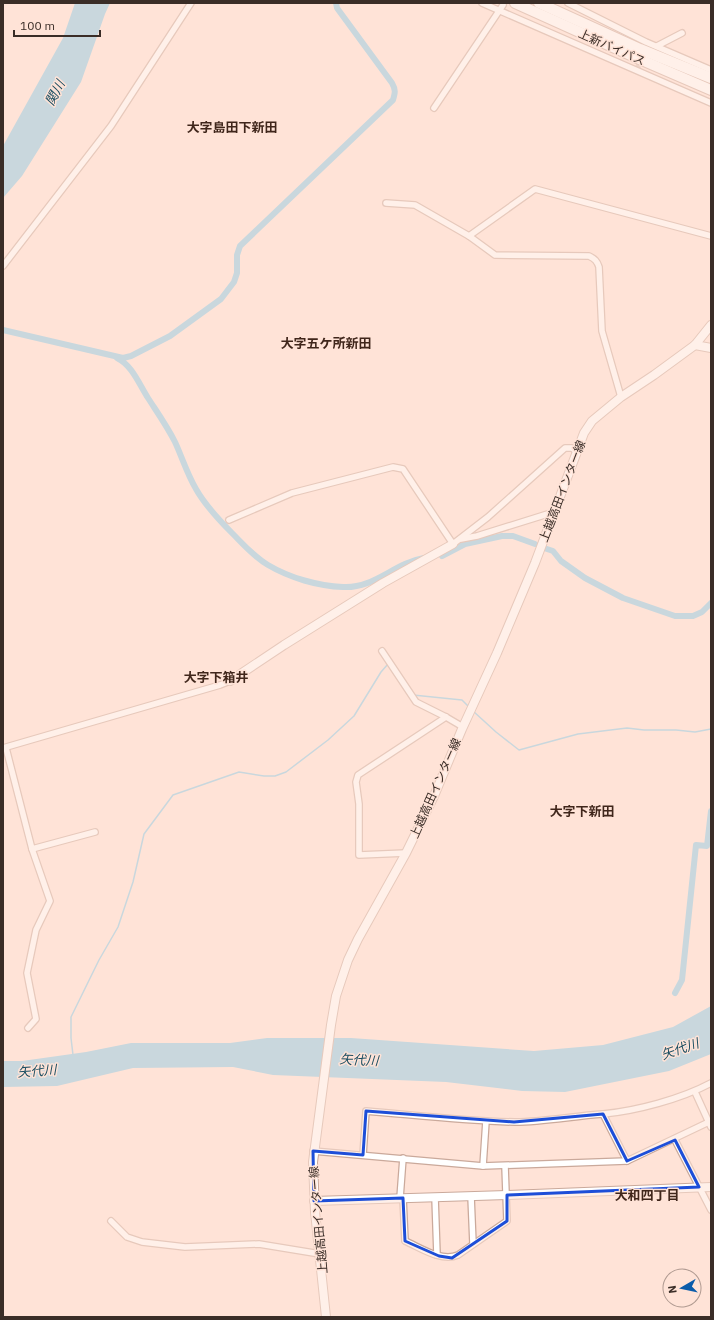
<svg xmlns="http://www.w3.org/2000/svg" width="714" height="1320" font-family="'IBM Plex Sans','Noto Sans JP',sans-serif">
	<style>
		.water { fill: #88c8e5 }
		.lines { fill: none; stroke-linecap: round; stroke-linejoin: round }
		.stream { stroke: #88c8e5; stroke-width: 1.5 }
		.canal { stroke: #88c8e5; stroke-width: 6 }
		.street-tunnel { stroke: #d8bfb4; stroke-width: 5.5; stroke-dasharray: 5.5 3; stroke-linecap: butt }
		.street-casing { stroke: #caa99b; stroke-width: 8 }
		.secondary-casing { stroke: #caa99b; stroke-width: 10 }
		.primary-casing { stroke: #caa99b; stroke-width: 10 }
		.highway-casing { stroke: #caa99b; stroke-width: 12 }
		.street { stroke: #fff; stroke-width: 5.5 }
		.secondary { stroke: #fff; stroke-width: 8 }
		.primary { stroke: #fff; stroke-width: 8 }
		.highway { stroke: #fff; stroke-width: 10 }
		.marked { fill: none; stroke: #1d4ed8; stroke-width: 3; stroke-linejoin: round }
		.labels { text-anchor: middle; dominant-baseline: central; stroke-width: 3; stroke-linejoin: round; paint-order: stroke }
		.street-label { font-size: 12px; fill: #3a2d27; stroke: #ffe3d7 }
		.water-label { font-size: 13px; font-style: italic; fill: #194d61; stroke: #ffe3d7 }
		.neighbourhood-label { font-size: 13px; font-weight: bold; fill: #40261b; stroke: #ffe3d7 }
	</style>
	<rect width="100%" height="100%" fill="#ffe3d7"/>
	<g class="water">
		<polygon points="75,3 110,3 105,14 81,82 22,176 3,198 3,146 63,38"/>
		<polygon points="711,1006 711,1054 669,1071 565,1092 522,1091 446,1082 273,1075 233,1067 133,1068 57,1086 3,1087 3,1061 22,1061 86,1052 131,1043 230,1043 267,1038 351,1038 534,1051 603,1045 673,1027"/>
	</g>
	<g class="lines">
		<g class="stream">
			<polyline points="413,695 462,700 469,707"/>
			<polyline points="473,711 496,732 519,750 578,734 627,728 644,730 676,730 695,732 711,729"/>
			<polyline points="73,1055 71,1038 71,1017 99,960 118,927 133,882 144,834 173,795 239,772 264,776 275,776 286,772 328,740 354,716 381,672 388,664"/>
		</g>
		<g class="canal">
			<path d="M 3,330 L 123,358 L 131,356 L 170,336 L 221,299 L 234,282 L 237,273 L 237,255 L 240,246 L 393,100 C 395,93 396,90 392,83 L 337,8 L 336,3"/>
			<path d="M 117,358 C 132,365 139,384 148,398 C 157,412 167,426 175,442 C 182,457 187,474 196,489 C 205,505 219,520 232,533 C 243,544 254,557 268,565 C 290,578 318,586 343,587 C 374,589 394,563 424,558"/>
			<polyline points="544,548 553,551 561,561 585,578 623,598 675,616 693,616 702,612 711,603"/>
			<polyline points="442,556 465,544 502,536 513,536 535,544"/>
			<polyline points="675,993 682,980 696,845 707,846 711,811"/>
		</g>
		<polyline class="street-tunnel" points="637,70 645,46"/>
		<defs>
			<g id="street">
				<polyline points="482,3 711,103"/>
				<polyline points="568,3 646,42 711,70"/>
				<polyline points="657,46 682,33"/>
				<polyline points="434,108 503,5"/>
				<path d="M 386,203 L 415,205 L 469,236 L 495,255 L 589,256 C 595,259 597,261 599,267 L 602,331 L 621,397"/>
				<polyline points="469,236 535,189 711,236"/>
				<polyline points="3,266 111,126 191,3"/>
				<polyline points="229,520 292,493 393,467 403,469 453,544 488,517 565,448 572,448 576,451"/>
				<polyline points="461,539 477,536 554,512"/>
				<polyline points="382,651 416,702 446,717 463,727"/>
				<polyline points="3,748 220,685 230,681"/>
				<polyline points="6,748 32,849 50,901 36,930 27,973 36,1019 28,1028"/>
				<polyline points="32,849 95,832"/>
				<polyline points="406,853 359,855 359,804 356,782 358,775 446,717"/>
				<polyline points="695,1092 711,1127"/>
				<path d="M 603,1114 C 636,1111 681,1099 711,1083"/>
				<polyline points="675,1140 711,1210"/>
				<polyline points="313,1151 483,1166 627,1161 711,1121"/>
				<path d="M 363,1155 L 366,1111 C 415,1115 465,1121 515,1122 C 544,1122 573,1116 603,1114 L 627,1161"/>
				<polyline points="483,1166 486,1121"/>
				<polyline points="471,1196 473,1244"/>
				<polyline points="435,1197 437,1255"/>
				<polyline points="400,1198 403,1158"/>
				<path d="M 403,1198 L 405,1241 C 421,1248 441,1262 458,1255 L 507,1221 L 505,1166"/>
				<polyline points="111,1221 127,1237 142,1242 185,1247 259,1244 320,1254"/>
			</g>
			<g id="secondary">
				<polyline points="695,345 711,348"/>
				<polyline points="230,681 284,645 383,583 453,544"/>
				<polyline points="314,1201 507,1195 711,1187"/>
			</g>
			<polyline id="primary" points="326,1317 315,1212 313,1162 331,1025 336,996 348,960 358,939 406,853 434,796 462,729 497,653 535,563 584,433 592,421 621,397 654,375 695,345 711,325"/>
			<g id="highway">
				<polyline points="515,3 637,58 711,90"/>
				<polyline points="539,3 640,49 711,78"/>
			</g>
		</defs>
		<use href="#street" class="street-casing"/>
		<use href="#secondary" class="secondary-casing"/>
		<use href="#primary" class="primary-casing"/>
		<use href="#highway" class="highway-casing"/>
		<use href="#street" class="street"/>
		<use href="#secondary" class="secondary"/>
		<use href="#primary" class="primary"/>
		<use href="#highway" class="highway"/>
	</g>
	<path d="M0 0H714V1320H0ZM 366,1111 L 514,1122 L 603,1114 L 627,1161 L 675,1140 L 699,1187 L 507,1195 L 507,1221 L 452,1258 L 439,1256 L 405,1241 L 403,1198 L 314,1201 L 313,1151 L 363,1155 Z" fill="#ffe3d7" fill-opacity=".55" fill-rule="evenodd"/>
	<path class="marked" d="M 366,1111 L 514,1122 L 603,1114 L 627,1161 L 675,1140 L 699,1187 L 507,1195 L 507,1221 L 452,1258 L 439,1256 L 405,1241 L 403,1198 L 314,1201 L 313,1151 L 363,1155 Z"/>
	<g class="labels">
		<g class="street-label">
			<text transform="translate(612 47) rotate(24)">上新バイパス</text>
			<text transform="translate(562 491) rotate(-69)">上越高田インター線</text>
			<text transform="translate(435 788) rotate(-66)">上越高田インター線</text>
			<text transform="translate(318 1220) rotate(-95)">上越高田インター線</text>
		</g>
		<g class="water-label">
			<text transform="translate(55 93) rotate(-62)">関川</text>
			<text transform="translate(680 1049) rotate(-19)">矢代川</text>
			<text transform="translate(359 1060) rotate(3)">矢代川</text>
			<text transform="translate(37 1071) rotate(-4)">矢代川</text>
		</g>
		<g class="neighbourhood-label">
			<text x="232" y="127">大字島田下新田</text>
			<text x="326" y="343">大字五ケ所新田</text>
			<text x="216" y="677">大字下箱井</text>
			<text x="582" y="811">大字下新田</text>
			<text x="647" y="1195">大和四丁目</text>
		</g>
	</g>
	<rect width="714" height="1320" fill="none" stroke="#3a2d27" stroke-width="8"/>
	<g transform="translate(682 1288) rotate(261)"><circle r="19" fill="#ffe3d7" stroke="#b09a91"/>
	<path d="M0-3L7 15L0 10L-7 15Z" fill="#0b5caa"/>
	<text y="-6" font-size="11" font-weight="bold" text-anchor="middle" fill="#3a2d27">N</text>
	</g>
	<path d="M14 30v6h86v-6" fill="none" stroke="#3a2d27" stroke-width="2"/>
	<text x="20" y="30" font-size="12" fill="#3a2d27" stroke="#ffe3d7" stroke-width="3" paint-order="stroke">100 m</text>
</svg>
